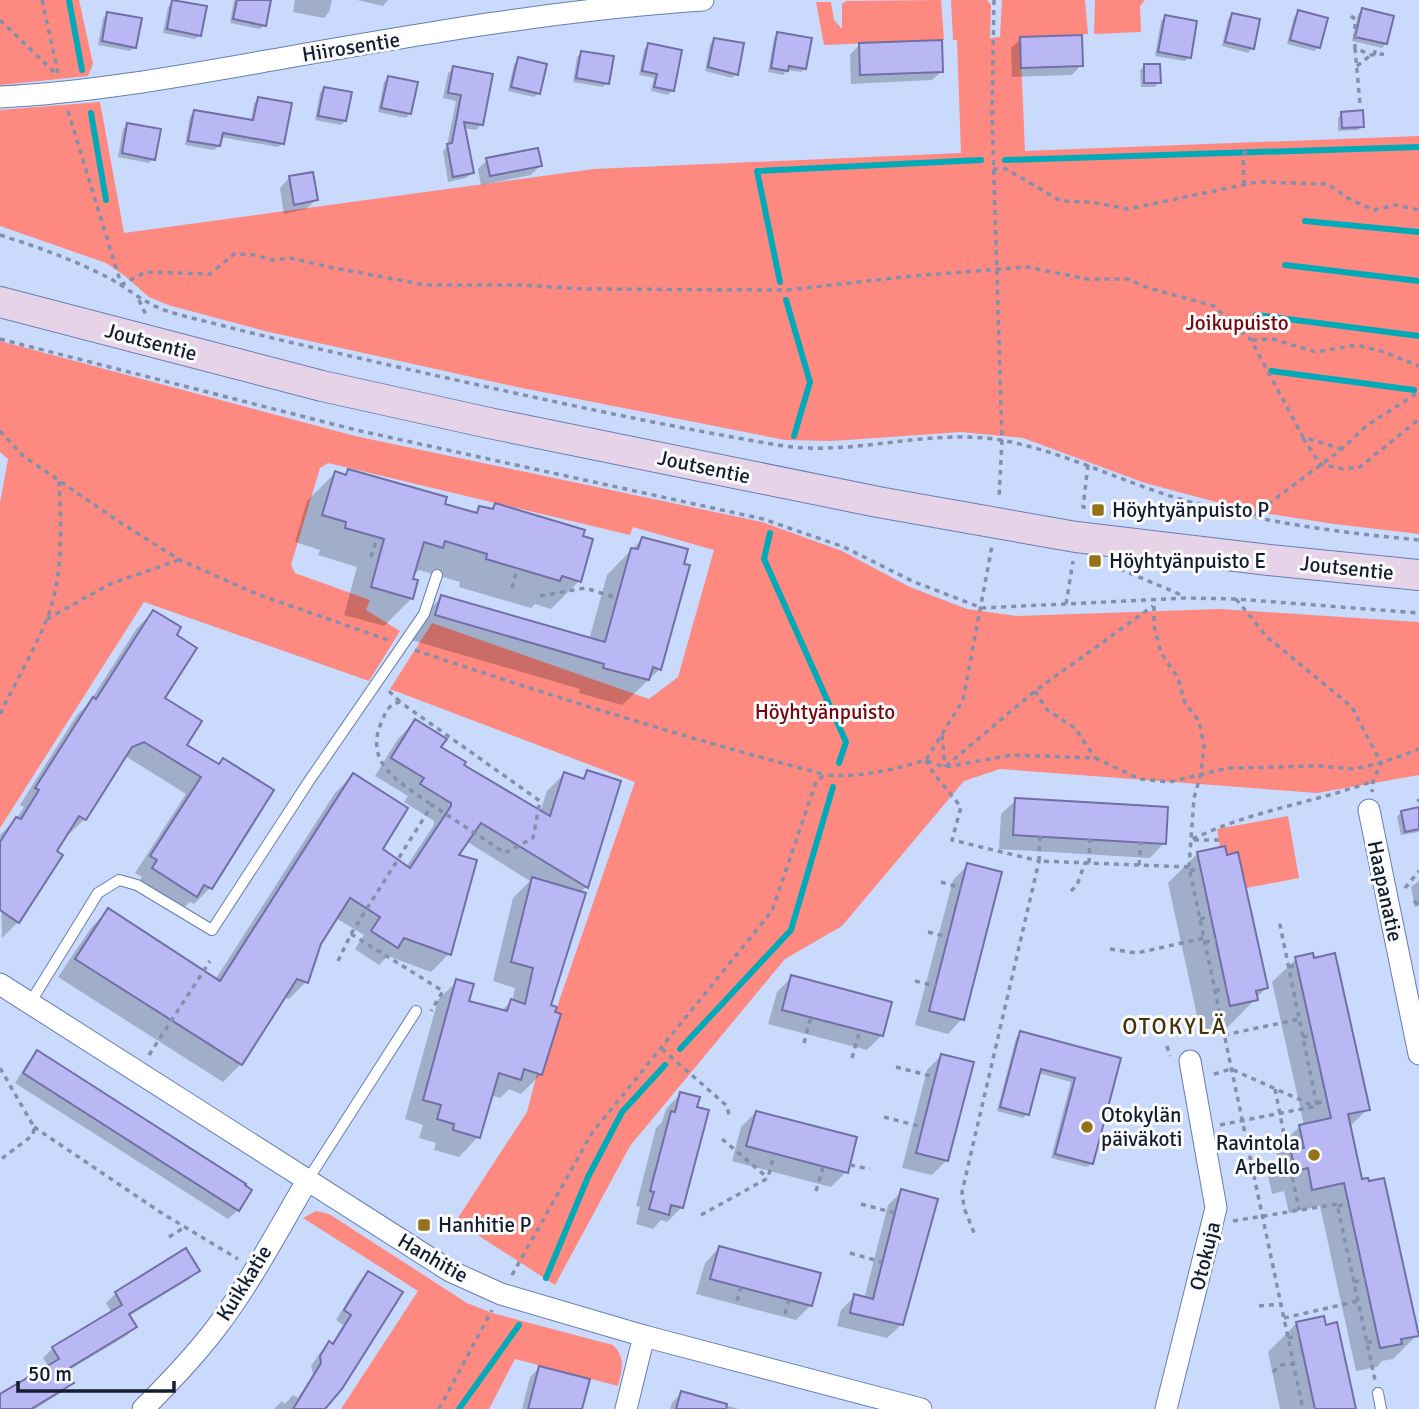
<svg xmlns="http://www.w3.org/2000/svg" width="1419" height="1409" font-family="Signika,sans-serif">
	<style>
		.green { fill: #fd8980 }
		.shadow { fill: #0003 }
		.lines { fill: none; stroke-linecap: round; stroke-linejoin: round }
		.stream { stroke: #00aab8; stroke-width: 6 }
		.building { fill: #bab8f4; stroke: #716fa5; stroke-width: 2 }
		.service-casing { stroke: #677eb2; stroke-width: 12 }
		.minor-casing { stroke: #677eb2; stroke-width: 23 }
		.secondary-casing { stroke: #677eb2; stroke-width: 32 }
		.path { stroke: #8390ac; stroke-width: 3.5; stroke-dasharray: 5 5; stroke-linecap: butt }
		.service { stroke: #fff; stroke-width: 10 }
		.minor { stroke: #fff; stroke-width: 21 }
		.secondary { stroke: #e6d3e7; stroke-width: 30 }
		.poi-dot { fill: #94721a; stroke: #fbfbfb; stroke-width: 2.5 }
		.labels { text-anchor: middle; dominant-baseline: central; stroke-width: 6; stroke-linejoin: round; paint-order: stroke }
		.street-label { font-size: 21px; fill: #131c30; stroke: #fbfbfb }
		.park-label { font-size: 21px; fill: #74060f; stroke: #fbfbfb }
		.poi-label { font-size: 21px; fill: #131c30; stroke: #fbfbfb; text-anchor: start }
		.neighbourhood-label { font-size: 23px; letter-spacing: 2px; fill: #44330b; stroke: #fbfbfb }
	</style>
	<rect width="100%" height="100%" fill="#cadafc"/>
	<g class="green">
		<polygon points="0,0 79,0 93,64 88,76 0,85"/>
		<polygon points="941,0 944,40 824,45 816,2 831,2 834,20 842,29 842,4 846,1"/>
		<polygon points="951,0 987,0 991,5 990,38 1000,37 1002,0 1085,0 1088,34 1020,37 1025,151 1419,136 1419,534 1334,524 1250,511 1145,483 1023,438 961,432 833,441 785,440 512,386 269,332 168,305 149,297 125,276 106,263 0,226 0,110 100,102 124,233 594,169 961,153 957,40 953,40"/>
		<polygon points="1095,0 1145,0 1140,6 1141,32 1094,34"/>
		<polygon points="0,341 355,436 762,522 842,551 910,587 967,609 1017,616 1220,609 1419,622 1419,775 1317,793 1000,769 964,781 842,926 785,959 630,1146 555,1285 456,1221 527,1112 537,1074 542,1075 560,1015 555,1012 557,1007 635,782 390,689 432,623 649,699 678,677 714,550 633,527 630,535 328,463 320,468 291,565 295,573 370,600 366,610 400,631 369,681 144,602 0,828 0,503 8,459 0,452"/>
		<polygon points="1288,816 1299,878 1246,888 1238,852 1227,855 1225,846 1220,847 1217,829"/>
		<path d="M 316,1211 L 329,1214 L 467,1303 L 492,1313 L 613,1345 C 626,1358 622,1369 618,1386 L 515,1359 L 489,1409 L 341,1409 L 418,1291 L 303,1218 Z"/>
	</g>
	<g class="shadow">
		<polygon points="234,0 269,0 265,25 260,29 230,23"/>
		<polygon points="295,0 332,0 329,12 324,18 293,12"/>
		<polygon points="357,0 388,0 383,6"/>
		<polygon points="173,3 200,35 195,39 163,33 168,7"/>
		<polygon points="1362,10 1386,43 1382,48 1352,41 1358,14"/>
		<polygon points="1298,12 1319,47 1314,51 1287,44 1294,17"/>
		<polygon points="108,14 135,47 130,51 98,45 103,18"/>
		<polygon points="1232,15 1252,48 1248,53 1222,46 1228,19"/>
		<polygon points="1165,17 1189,57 1185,61 1155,56 1161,21"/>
		<polygon points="778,34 805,68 801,72 787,70 783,75 768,72 774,38"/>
		<polygon points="1021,39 1081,65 1072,75 1012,77 1011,48"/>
		<polygon points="714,40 736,74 732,78 705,71 710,44"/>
		<polygon points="648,45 672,91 668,95 651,91 654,78 639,75 644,50"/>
		<polygon points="859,45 942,71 932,80 851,84 850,55"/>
		<polygon points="582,53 607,83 603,87 573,82 577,57"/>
		<polygon points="519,59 539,93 534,97 508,91 514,64"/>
		<polygon points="1145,66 1159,82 1155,87 1141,87 1140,70"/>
		<polygon points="454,68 481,124 476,130 464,128 472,173 466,178 448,182 443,151 447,146 456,101 443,98 448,73"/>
		<polygon points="388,78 410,113 406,118 378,112 384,82"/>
		<polygon points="324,88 345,121 341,125 315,120 320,93"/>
		<polygon points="258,99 283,143 278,147 220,137 219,146 214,150 185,145 190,116 194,112 251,122 254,103"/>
		<polygon points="1342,113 1362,126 1358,130 1338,131 1338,118"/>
		<polygon points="128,125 153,159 149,163 118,157 123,129"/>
		<polygon points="487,160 540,166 531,175 481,185 478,169"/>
		<polygon points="289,178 316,200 306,209 284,214 280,188"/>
		<polygon points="349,471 443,505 474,514 480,508 490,510 495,505 579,581 551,609 535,604 531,608 459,587 460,582 419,570 412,576 412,598 384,626 344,615 357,567 318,555 320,550 295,542 307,501 335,473 344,476"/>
		<polygon points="642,539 660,669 622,705 579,693 580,689 411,640 417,622 442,597 589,640 607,575"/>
		<polygon points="153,612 174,636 163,698 184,745 217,766 223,760 210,888 194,904 190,902 179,912 137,885 142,877 135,873 186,794 127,757 122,759 85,819 68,835 66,834 18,922 2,938 0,835 17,818 24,807 20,805 77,715 89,703 137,628"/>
		<polygon points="415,721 439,748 462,766 540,812 547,791 564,774 581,779 588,772 618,783 586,887 580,893 549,1006 541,1074 521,1094 509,1089 500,1098 491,1095 478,1137 459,1157 434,1150 436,1143 419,1138 423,1125 405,1119 438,1000 457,981 467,1002 501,1011 512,1001 515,988 493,981 513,898 530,881 466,841 456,856 449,954 431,972 388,956 379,965 355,949 364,935 336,918 319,944 306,982 289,999 283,997 241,1064 223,1082 58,977 91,928 108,910 215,980 335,793 353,775 380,849 406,867 434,825 434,821 404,802 408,796 375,776 398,739"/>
		<polygon points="1016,800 1164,843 1150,858 999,849 1001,814"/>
		<polygon points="1419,809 1419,832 1401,835 1397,817 1401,812"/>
		<polygon points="1198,853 1266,988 1227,1028 1201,1034 1168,883"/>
		<polygon points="968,865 962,1019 948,1034 915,1025 953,880"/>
		<polygon points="1419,881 1419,906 1415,907 1411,887"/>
		<polygon points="1296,959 1368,1109 1349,1127 1361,1181 1417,1335 1393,1359 1382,1361 1377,1367 1356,1371 1320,1206 1289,1213 1284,1191 1272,1194 1268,1176 1279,1165 1276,1150 1300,1126 1304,1125 1272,982"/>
		<polygon points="792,977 882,1035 867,1050 768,1024 777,992"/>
		<polygon points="1021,1033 1119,1059 1092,1163 1087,1167 1051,1158 1071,1082 1038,1073 1027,1114 1023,1118 997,1111 1016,1038"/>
		<polygon points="38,1053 238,1210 228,1219 15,1083 28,1062"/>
		<polygon points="941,1056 947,1160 932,1175 902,1168 927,1070"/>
		<polygon points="680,1094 682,1207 667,1222 661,1220 653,1229 636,1224 640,1207 636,1206 656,1128 662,1122 666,1109"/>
		<polygon points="756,1112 846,1172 831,1187 732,1161 741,1127"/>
		<polygon points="902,1191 901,1325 887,1338 837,1326 841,1310 855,1296 864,1299 888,1205"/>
		<polygon points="719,1248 811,1305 796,1320 696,1294 705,1263"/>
		<polygon points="198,1270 188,1280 129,1316 135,1327 126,1336 66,1372 72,1383 62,1392 35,1409 0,1409 0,1396 49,1367 43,1358 53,1348 112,1313 106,1303 116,1293"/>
		<polygon points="368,1273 321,1409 274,1409 282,1401 285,1404 293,1395 298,1398 313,1374 311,1366 320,1353 329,1344 331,1345 343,1325 336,1320 359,1282"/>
		<polygon points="1297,1323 1325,1327 1354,1409 1280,1409 1268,1352"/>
		<polygon points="539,1368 581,1409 522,1409 530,1377"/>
		<polygon points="681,1393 739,1409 670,1409 672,1403"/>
	</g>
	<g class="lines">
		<g class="stream">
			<polyline points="69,0 82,70"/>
			<polyline points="91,113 106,200"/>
			<polyline points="1005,160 1419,147"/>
			<polyline points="1305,221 1419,232"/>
			<polyline points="1285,265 1419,281"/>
			<polyline points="780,282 757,171 981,160"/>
			<polyline points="786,300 810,382 794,436"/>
			<polyline points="1256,315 1419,336"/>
			<polyline points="1271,371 1414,390"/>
			<polyline points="770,533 764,559 846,742 839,763"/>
			<polyline points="680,1049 791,930 833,787"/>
			<polyline points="546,1278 588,1177 622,1112 665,1065"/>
			<polyline points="459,1409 519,1325"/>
		</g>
	</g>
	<g class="building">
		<polygon points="172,0 207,6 201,36 167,29"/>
		<polygon points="237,0 271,0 266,26 233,19"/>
		<polygon points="1362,8 1394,16 1387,44 1355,37"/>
		<polygon points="1298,10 1328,18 1320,48 1290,40"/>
		<polygon points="107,12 142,18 136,48 102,41"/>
		<polygon points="1232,13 1260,19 1254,49 1225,42"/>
		<polygon points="1165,15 1197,21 1191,58 1158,52"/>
		<polygon points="777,32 812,38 806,69 789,66 788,71 771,68"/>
		<polygon points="1082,35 1083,66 1021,68 1020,37"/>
		<polygon points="714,38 744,43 738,75 708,67"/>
		<polygon points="942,40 943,72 860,75 859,43"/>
		<polygon points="648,43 682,50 674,91 654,87 657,74 642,71"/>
		<polygon points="581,51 614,56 609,84 576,78"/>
		<polygon points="518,57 547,64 540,94 511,87"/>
		<polygon points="1144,64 1160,64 1161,83 1144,83"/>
		<polygon points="453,66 493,74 483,125 464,122 474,173 453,177 447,144 452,143 461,95 448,93"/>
		<polygon points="388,76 418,82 411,114 381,108"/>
		<polygon points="324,87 352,92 346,121 318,116"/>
		<polygon points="258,97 292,103 284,144 223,133 220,146 188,141 194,110 253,120"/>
		<polygon points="1363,110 1364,127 1342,128 1341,112"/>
		<polygon points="127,123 161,129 155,160 122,153"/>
		<polygon points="538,148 542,166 490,176 486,158"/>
		<polygon points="313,172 318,200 294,205 289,176"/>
		<polygon points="348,469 447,497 445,504 477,513 479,506 493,509 495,503 585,530 583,536 593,539 581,582 562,576 560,581 486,559 487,554 445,541 443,548 424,542 413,579 418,580 413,599 371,587 384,539 345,528 346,522 322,515 335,471 346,475"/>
		<polygon points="642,537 688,549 684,564 690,565 661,670 653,667 649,680 603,668 604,664 435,615 441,595 605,642 631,548 638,549"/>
		<polygon points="153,610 181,627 177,635 197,648 165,698 202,721 187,745 219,764 223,758 274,790 212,889 204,885 197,897 152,868 157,860 150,856 201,777 144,742 132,747 86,820 79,816 57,851 63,855 19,923 0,910 0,842 16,817 21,819 39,790 35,788 93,697 96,699"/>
		<polygon points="415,719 447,739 441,747 466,762 464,765 550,816 564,772 584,779 587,770 621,781 588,888 481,823 459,855 477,860 451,955 404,938 398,948 371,931 380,917 350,898 321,944 308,983 297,979 242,1065 75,959 108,908 220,981 353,773 408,808 383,849 410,868 451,806 451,803 420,784 424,778 391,758"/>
		<polygon points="1015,798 1168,807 1166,844 1013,835"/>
		<polygon points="1419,807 1419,829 1405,832 1401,811"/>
		<polygon points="1225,846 1227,855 1238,852 1268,988 1256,991 1258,1000 1230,1006 1197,852"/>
		<polygon points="967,863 1002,872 964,1020 929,1011"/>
		<polygon points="532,877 586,893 551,1005 557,1007 555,1012 561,1014 542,1075 524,1069 521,1080 499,1073 480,1138 453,1130 454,1124 437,1119 441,1105 423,1100 456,979 474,984 469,1001 507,1011 511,999 525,1004 533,968 511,962"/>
		<polygon points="1313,953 1314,958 1335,953 1370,1110 1348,1114 1362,1179 1368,1178 1369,1181 1384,1178 1419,1336 1401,1339 1402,1344 1380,1348 1344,1183 1312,1190 1308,1168 1295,1171 1291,1151 1304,1148 1299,1125 1331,1118 1295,957"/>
		<polygon points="791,975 892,1002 883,1036 782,1010"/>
		<polygon points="1020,1031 1121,1058 1093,1164 1055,1154 1075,1078 1041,1069 1029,1115 1000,1107"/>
		<polygon points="37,1050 246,1184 245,1185 252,1190 239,1211 23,1073"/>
		<polygon points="941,1054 974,1062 948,1161 916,1153"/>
		<polygon points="680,1092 700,1097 697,1107 709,1110 683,1208 671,1205 669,1215 649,1209 654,1192 650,1191 671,1111 675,1112"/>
		<polygon points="756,1111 857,1137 848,1173 746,1146"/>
		<polygon points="901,1189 938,1199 903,1325 850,1313 854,1294 873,1299"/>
		<polygon points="719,1246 821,1273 812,1306 710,1279"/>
		<polygon points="186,1248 200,1271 129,1314 137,1327 66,1370 74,1383 31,1409 0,1409 0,1394 59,1359 52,1347 122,1305 115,1292"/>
		<polygon points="368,1271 403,1292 342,1389 325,1409 293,1409 321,1363 320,1356 329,1341 333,1344 351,1315 344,1310"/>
		<polygon points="1324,1316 1326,1325 1337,1322 1356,1409 1315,1409 1296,1322"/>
		<polygon points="539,1366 590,1379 582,1409 528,1409"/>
		<polygon points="681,1391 727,1404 726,1409 676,1409"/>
	</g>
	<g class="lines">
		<defs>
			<g id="service">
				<polyline points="30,1003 98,893 119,880 137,885 212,930 309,781 424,614 437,575"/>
				<polyline points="307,1181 416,1011"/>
				<polyline points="1378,1393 1381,1409"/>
			</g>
			<g id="minor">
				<path d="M 0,97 C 98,92 192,74 289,57 C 426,33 564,9 703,0"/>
				<polyline points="1369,810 1419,1054"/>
				<polyline points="0,984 450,1271 501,1294 644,1336 921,1409"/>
				<path d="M 143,1409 C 169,1383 194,1357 216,1328 C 251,1282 278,1230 307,1181"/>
				<polyline points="626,1409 644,1336"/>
				<polyline points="1166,1409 1216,1208 1190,1061"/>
			</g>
			<polyline id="secondary" points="0,302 322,386 489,423 878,502 1076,537 1269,560 1419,575"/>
		</defs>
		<use href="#service" class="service-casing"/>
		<use href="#minor" class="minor-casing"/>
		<use href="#secondary" class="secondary-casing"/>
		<g class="path">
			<polyline points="42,0 58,73"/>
			<polyline points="994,0 992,113 1002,440 999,498"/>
			<polyline points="1351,16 1355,19 1355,48 1371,55 1384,54"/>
			<polyline points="0,20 55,73"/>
			<polyline points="1355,48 1360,104"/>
			<polyline points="1374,55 1376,48"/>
			<polyline points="1357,66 1371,55"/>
			<polyline points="68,111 121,284"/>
			<polyline points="993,169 1006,169 1061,201 1092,202 1128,209 1257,182 1328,184 1351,200 1374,210 1396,205 1419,210"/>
			<polyline points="1244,185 1243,157 1248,146"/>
			<path d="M 0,235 C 38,247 74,260 109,278 C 129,289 145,304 167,311 C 185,317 205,321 224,326 C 278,340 333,352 389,365 C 518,394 647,423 778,445 C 853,458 930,426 1006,441 C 1071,454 1130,486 1194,503 C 1268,523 1343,533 1419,540"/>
			<polyline points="121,285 145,272 210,274 234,254 254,255 273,260 290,258 329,267 426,285 522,285 584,289 787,290 912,276 1027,267 1087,279 1127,279 1149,288 1214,306 1251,340 1303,437 1342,449"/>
			<polyline points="139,300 146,315"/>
			<polyline points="0,339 356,430 763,519 844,547 912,581 982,608 1187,598 1236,599 1419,613"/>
			<polyline points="1252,340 1272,339 1316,352 1357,345 1384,352 1419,366"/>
			<polyline points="0,431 22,455 118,521 180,560 257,594 388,640"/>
			<polyline points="1303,438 1320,464 1343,469 1360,467 1419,419"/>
			<polyline points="1088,465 1083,507 1121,514 1190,503"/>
			<polyline points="1252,516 1342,449 1366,426 1419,392"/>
			<polyline points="371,557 377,537"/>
			<polyline points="1120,569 1184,596"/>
			<polyline points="512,588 517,569"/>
			<polyline points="540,596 585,588 617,598"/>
			<polyline points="1236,599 1267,637 1352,707 1381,763 1373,781 1372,792"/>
			<polyline points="1066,604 1073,561"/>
			<polyline points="1154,606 1154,626 1161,653 1178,678 1185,703 1199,721 1204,746 1201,773 1194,798 1189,866"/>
			<polyline points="47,619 110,584 179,560"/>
			<path d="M 415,650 C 550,696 686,738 823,774"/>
			<polyline points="389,691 400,702"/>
			<polyline points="1035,691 1047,710 1075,728 1095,758"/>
			<path d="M 0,714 C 15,683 33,653 46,621 C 64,578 61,525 59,480"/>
			<polyline points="942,735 945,767"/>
			<polyline points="926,760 934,774 961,807 952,840 1039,861 962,1192 964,1208 975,1235"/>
			<polyline points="927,761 945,767 1012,755 1095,758 1140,779 1169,782 1228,768 1319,766 1354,769 1381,763 1419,749"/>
			<polyline points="946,766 1035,691 1153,606"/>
			<polyline points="1417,801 1419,800"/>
			<polyline points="1040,836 1039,861 1189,867 1303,1409"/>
			<path d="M 1219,840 L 1191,840 C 1248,811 1314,803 1373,781"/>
			<polyline points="1089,863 1090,839"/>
			<polyline points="1139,865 1141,842"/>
			<polyline points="1190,871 1200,868"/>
			<polyline points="941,882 961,888"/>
			<polyline points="1405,888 1419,871"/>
			<polyline points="1071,891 1077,885 1085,863"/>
			<polyline points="1414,901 1419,906"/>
			<polyline points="1200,919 1211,916"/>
			<polyline points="928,932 948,937"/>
			<polyline points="351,934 443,991 431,1011"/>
			<polyline points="1205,942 1216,940"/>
			<polyline points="1110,949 1137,953 1204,938"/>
			<path d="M 338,961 L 351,934 L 432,805 L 505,853 L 533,838 L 540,801 L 400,702 C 389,704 386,711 382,721 C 362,765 402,783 432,805"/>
			<polyline points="1289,967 1297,965"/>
			<polyline points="915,981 936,986"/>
			<polyline points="1215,991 1226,988"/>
			<polyline points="1224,1035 1300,1019"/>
			<polyline points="1303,1037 1313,1035"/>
			<polyline points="804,1043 811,1017"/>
			<polyline points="1167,1046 1170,1056"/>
			<polyline points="662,1049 727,1106 729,1115"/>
			<polyline points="149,1055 210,961"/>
			<polyline points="852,1058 860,1030"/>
			<polyline points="896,1067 935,1077"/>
			<polyline points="0,1068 34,1127 33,1135 0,1160"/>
			<polyline points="1214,1074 1231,1069 1314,1106"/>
			<polyline points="1275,1089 1299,1210"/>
			<polyline points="1317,1103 1327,1101"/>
			<polyline points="884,1117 922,1127"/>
			<polyline points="1220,1125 1317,1106 1279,920"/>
			<polyline points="34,1127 160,1212 238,1259"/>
			<polyline points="722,1139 768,1178"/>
			<polyline points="850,1165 870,1169"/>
			<polyline points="816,1191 823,1167"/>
			<polyline points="861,1204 895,1213"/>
			<polyline points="1338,1206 1348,1204"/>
			<polyline points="701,1215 768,1178 774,1154"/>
			<polyline points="1233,1221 1337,1204 1375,1380"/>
			<polyline points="169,1237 185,1227"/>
			<polyline points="850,1253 882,1262"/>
			<path d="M 512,1275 L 592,1133 L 772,911 L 816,782 L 824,775 C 862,777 889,771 926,760 L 963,700 L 992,546"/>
			<polyline points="1354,1282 1365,1279"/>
			<polyline points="737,1301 741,1287"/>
			<polyline points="1259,1306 1281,1304"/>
			<polyline points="785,1314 789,1300"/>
			<polyline points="1284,1318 1358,1301"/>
			<polyline points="1288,1338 1299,1336"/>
			<polyline points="1367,1343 1378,1340"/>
			<polyline points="1273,1372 1280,1365 1294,1364"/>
			<polyline points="439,1409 492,1310"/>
		</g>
		<use href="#service" class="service"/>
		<use href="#minor" class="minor"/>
		<use href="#secondary" class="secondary"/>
	</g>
	<g class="poi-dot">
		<rect x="1091" y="503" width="14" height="14" rx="3.5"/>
		<rect x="1088" y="554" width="14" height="14" rx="3.5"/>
		<circle cx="1087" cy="1127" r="7"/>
		<circle cx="1314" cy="1155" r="7"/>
		<rect x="417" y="1218" width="14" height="14" rx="3.5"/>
	</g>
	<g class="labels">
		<g class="street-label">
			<text transform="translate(351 47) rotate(-9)">Hiirosentie</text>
			<text transform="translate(151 342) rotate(15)">Joutsentie</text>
			<text transform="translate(704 467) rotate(12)">Joutsentie</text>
			<text transform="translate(1347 568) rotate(6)">Joutsentie</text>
			<text transform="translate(1385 891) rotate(78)">Haapanatie</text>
			<text transform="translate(1205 1256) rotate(-76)">Otokuja</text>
			<text transform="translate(433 1258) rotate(30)">Hanhitie</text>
			<text transform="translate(244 1283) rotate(-58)">Kuikkatie</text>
		</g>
		<g class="park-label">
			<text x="1237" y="323">Joikupuisto</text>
			<text x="825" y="712">Höyhtyänpuisto</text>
		</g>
		<g class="poi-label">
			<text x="1112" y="510">Höyhtyänpuisto P</text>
			<text x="1109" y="561">Höyhtyänpuisto E</text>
			<text x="1101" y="1115">Otokylän<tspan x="1101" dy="24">päiväkoti</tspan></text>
			<text x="1300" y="1143" text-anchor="end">Ravintola<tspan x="1300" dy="24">Arbello</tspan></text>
			<text x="438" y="1225">Hanhitie P</text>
		</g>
		<g class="neighbourhood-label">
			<text x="1175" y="1026">OTOKYLÄ</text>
		</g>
	</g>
	<path d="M18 1381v10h156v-10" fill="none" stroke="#131c30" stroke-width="3.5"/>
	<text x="28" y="1381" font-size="21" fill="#131c30" stroke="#fbfbfb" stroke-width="5" paint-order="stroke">50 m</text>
</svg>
